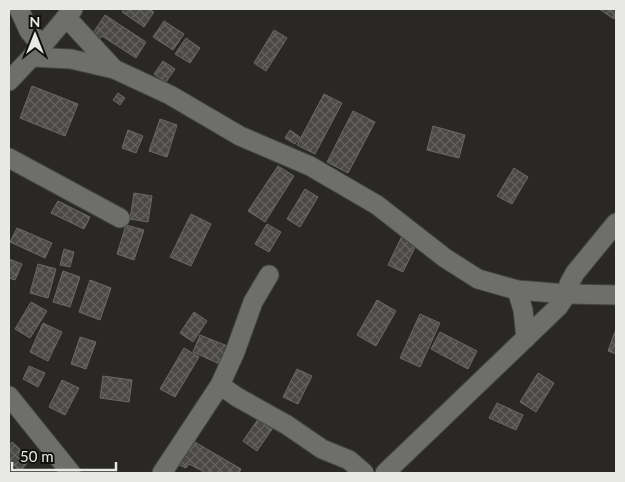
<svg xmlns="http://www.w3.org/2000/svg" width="625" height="482" font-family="Lato,sans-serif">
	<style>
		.building { fill: url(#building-cross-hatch); stroke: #6a6966 }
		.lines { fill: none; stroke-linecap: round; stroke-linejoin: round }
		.minor-casing { stroke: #454542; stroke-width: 21 }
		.minor { stroke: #6e6e6a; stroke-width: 19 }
	</style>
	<defs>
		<pattern id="building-cross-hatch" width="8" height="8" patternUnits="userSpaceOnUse" patternTransform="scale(1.25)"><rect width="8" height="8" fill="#4a4946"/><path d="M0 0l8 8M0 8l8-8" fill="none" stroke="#646361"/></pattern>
	</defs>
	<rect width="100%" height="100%" fill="#292825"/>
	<g class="building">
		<polygon points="124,9 149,9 154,12 144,27 122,12"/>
		<polygon points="599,9 616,9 616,15 614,19"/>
		<polygon points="105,15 146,42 136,58 102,36 99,40 91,36"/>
		<polygon points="164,21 184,34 173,50 153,37"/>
		<polygon points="274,30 287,38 266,71 254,63"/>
		<polygon points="186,38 200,48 190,63 175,54"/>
		<polygon points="163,61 175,69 166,82 154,74"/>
		<polygon points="32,86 78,104 65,136 20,118"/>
		<polygon points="118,93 125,98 120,105 113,100"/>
		<polygon points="324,94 342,103 315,154 297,145"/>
		<polygon points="353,111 375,122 348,173 327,162"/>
		<polygon points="160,119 177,125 167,157 149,151"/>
		<polygon points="433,126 465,135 459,158 427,150"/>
		<polygon points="128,130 143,136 136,153 122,148"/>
		<polygon points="290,130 300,137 295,144 285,138"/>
		<polygon points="278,166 294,176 265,222 248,211"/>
		<polygon points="514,168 528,177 512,204 497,196"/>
		<polygon points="305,189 318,197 300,227 287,219"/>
		<polygon points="134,193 152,196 148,222 130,219"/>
		<polygon points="58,201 90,217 84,229 51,213"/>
		<polygon points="191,214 211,224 191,266 170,257"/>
		<polygon points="267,224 281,232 269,252 255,244"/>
		<polygon points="126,225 144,230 134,260 117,254"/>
		<polygon points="17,228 52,243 45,258 10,242"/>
		<polygon points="402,236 417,243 403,272 388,265"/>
		<polygon points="64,249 74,252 70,267 60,265"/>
		<polygon points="9,259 22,264 15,280 9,278"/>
		<polygon points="38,264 56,269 48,298 30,293"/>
		<polygon points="63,271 80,277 70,307 53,302"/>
		<polygon points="90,280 111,288 100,320 79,312"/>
		<polygon points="377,300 396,311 376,346 357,335"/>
		<polygon points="31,302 47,311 30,338 15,329"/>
		<polygon points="194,312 207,321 193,342 180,333"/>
		<polygon points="420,314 440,323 420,367 400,358"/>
		<polygon points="43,323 62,332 48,361 30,352"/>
		<polygon points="616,329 616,354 608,351"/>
		<polygon points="440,332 477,351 468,369 431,349"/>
		<polygon points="200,335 230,347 222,365 193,352"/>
		<polygon points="80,337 96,342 86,369 71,364"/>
		<polygon points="184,348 199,357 175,397 160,389"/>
		<polygon points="29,366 45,373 38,387 23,379"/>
		<polygon points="297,369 312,376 298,404 283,397"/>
		<polygon points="538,373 554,383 536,412 520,402"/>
		<polygon points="103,376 132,380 129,402 100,398"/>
		<polygon points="62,380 79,388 65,415 49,407"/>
		<polygon points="497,403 523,415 516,430 489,418"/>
		<polygon points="261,415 275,425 257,451 243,441"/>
		<polygon points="193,441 241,469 239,473 206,473 189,464 186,468 179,465"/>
		<polygon points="12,442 31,459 20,471 9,461 9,446"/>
	</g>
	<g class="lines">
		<defs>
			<g id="minor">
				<polyline points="19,9 29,31 42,46"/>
				<polyline points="66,17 114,69 170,95 240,136 310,166 377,205 445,258 478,279 517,290 567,294 616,295"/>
				<polyline points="32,57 71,59 114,69"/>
				<polyline points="9,81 42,46 73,9"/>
				<polyline points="9,158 120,218"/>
				<polyline points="517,290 523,310 526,338"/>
				<polyline points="220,385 237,397 287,425 322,449 349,460 364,473"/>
				<polyline points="9,396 71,473"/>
				<polyline points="162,473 220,385 235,352 253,302 269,275"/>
				<polyline points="385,473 558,307 567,294 569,284 575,273 616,223"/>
			</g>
		</defs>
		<use href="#minor" class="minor-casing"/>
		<use href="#minor" class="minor"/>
	</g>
	<rect width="625" height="482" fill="none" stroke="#e8e8e6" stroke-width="20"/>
	<g transform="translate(35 35)" stroke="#111110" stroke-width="4" paint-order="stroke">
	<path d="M0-4L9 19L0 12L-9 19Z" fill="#e8e8e6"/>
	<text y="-8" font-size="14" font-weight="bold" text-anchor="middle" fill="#e8e8e6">N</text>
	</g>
	<path d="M12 462v8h104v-8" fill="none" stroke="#e8e8e6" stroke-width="2.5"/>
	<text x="20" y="462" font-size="15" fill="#e8e8e6" stroke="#111110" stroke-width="4" paint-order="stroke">50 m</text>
</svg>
